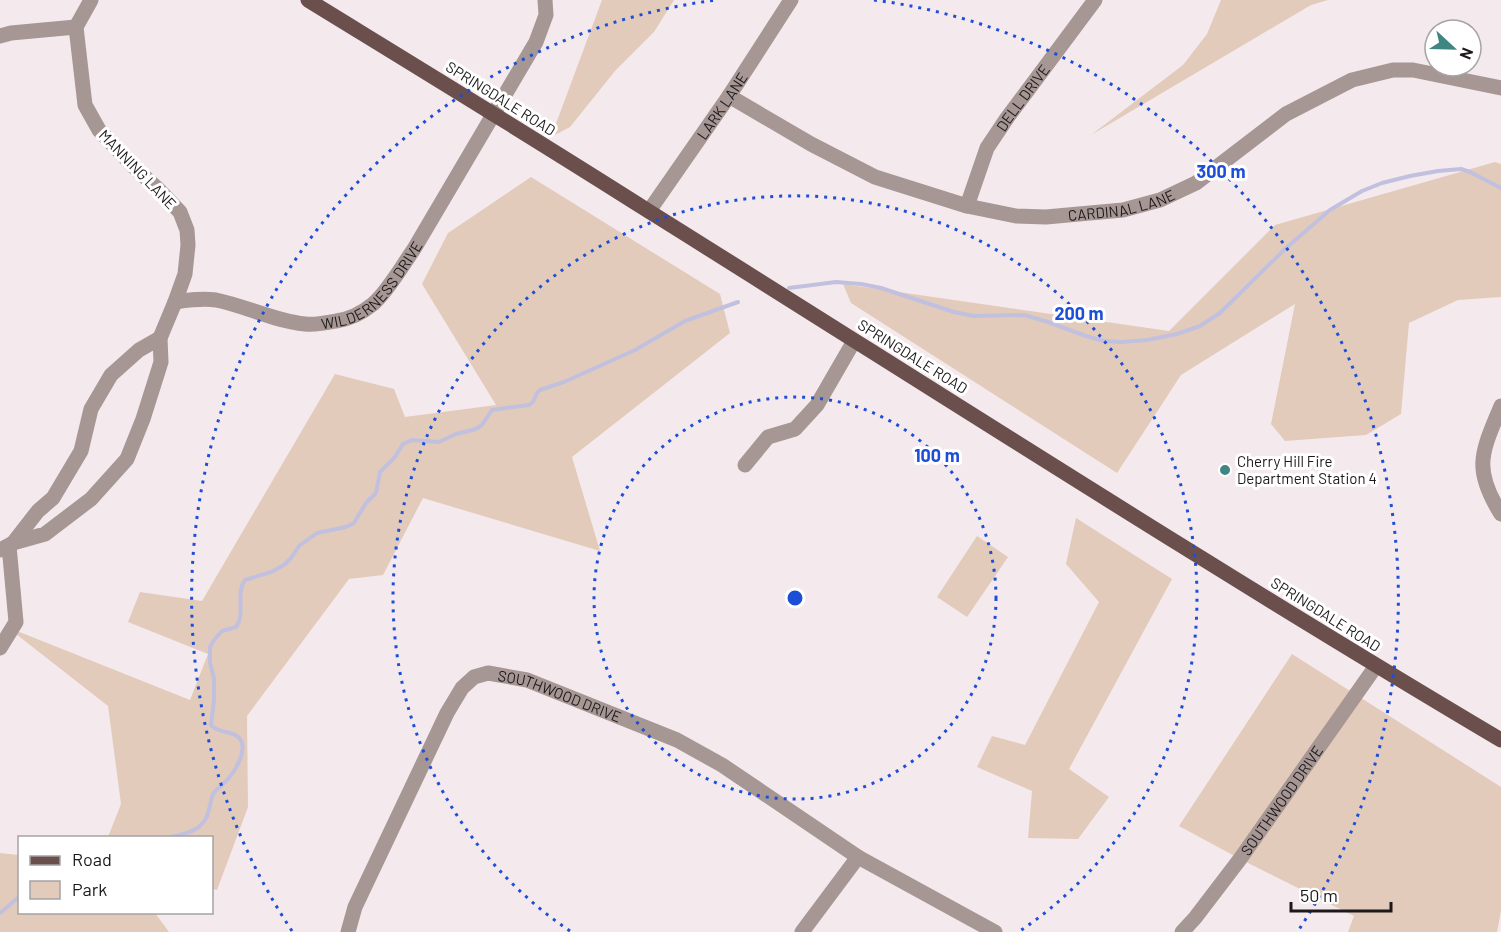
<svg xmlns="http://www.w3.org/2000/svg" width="1501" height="932" font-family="Barlow,sans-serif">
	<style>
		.green { fill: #e3cbbb }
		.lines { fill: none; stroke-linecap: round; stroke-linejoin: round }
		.stream { stroke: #c1c0df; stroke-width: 4 }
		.minor { stroke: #a69694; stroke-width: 15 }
		.major { stroke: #6a4f4d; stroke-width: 15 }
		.ring { fill: none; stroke: #1d4ed8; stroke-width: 3; stroke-dasharray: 3 6 }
		.poi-dot { fill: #3f8682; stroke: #fff; stroke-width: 2 }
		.labels { text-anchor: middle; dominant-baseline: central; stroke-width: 6; stroke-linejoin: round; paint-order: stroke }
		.street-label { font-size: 15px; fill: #1d191a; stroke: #fff }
		.poi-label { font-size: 15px; fill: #1d191a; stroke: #fff; text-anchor: start }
		.centre { fill: #1d4ed8; stroke: #fff; stroke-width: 3 }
		.ring-label { font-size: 18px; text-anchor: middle; font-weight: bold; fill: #1d4ed8; stroke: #fff; stroke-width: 6; stroke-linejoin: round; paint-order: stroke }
	</style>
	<rect width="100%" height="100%" fill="#f4e9ed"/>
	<g class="green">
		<polygon points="602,0 674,0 654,32 615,71 570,127 551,137"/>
		<polygon points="1221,0 1328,0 1311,5 1091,135 1183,65 1207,34"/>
		<polygon points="1495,162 1501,164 1501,297 1458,300 1409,323 1401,414 1366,435 1285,441 1271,424 1295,304 1181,375 1117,473 851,303 843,284 1169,331 1275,225"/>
		<polygon points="531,177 720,294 730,333 572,457 600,551 423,498 383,575 349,579 247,716 248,807 217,890 212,889 212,838 108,837 121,804 108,706 7,627 190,700 208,654 128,622 140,592 202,601 335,374 394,389 405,417 496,405 422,284 448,233"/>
		<polygon points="1076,518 1172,579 1069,769 1109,797 1078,839 1028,838 1032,791 977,767 992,736 1025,745 1099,602 1066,564"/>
		<polygon points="977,536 1008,557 967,617 937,597"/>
		<polygon points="1292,654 1501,787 1501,911 1497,932 1348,932 1354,916 1240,859 1179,826"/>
		<polygon points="0,853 19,855 20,912 155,913 169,932 0,932"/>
	</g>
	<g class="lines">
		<g class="stream">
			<polyline points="789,288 836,282 861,284 881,288 954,312 973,316 1024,315 1045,321 1086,336 1104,341 1121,342 1147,340 1177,334 1200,326 1220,313 1285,249 1330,210 1362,191 1382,183 1410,176 1438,171 1461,169 1470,172 1501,188"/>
			<path d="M 167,838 C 178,835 193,833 201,825 C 210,817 209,804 213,794 C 216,789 222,786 226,781 C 234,773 245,755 242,743 C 238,729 219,735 211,725 L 214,701 L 214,679 L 210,662 L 210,647 L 214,640 L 222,631 L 236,627 C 246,614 235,594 245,580 L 271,572 L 284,565 L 291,558 L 299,546 L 317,533 L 346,527 L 354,523 L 366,503 L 376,493 L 380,472 L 395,457 L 403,444 L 412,440 L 439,442 L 456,434 L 476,429 L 482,425 L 492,410 L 529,405 L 533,402 L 537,393 L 540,390 L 564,382 L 635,350 L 685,321 L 738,302"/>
			<polyline points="0,913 20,896"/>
		</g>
		<g class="minor">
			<polyline points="0,36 11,33 76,27"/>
			<path id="s1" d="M 729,96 L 811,144 L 875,177 L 967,206 L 1016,216 L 1046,217 L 1123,210 L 1160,200 L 1196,183 L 1286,114 L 1352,80 L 1393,70 L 1413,70 L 1501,88"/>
			<path id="s2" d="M 967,206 L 987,148 L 1007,118 L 1095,0"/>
			<path id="s3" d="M 649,211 L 729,96 L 791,0"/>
			<path id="s4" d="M 175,302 C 189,300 202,298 216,300 C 246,306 274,321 305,324 C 315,325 326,323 336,321 C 351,319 362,313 373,304 C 388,291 402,266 414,249 L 536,42 L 546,15 L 545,0"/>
			<path d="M 1501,406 C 1482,452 1472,468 1501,514"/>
			<polyline points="745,465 768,437 795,429 817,405 854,341"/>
			<polyline points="13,543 45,534 91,499 127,459 143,419 161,362 160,338 175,302 185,274 188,245 187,230 180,212 158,189 134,167 99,130 85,105 76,27 91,0"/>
			<polyline points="0,550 13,543 38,511 53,498 81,451 91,409 111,375 139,350 160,338"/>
			<polyline points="0,648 16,622 9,546"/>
			<path id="s5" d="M 348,932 L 355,907 L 447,713 L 462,688 L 474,677 L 488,673 L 527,680 L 677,740 L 722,765 L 858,857 L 995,932"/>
			<polyline points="802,932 858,857"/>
			<path id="s6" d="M 1182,932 L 1195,918 L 1240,859 L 1376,666"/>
		</g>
		<path class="major" d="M 308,0 C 422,70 537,140 650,212 C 933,389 1214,570 1501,740"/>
	</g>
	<g class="ring">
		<circle cx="795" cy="598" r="201"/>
		<path d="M570 931A402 402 0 1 1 1020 931"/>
		<path d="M292 931A603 603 0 0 1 716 0M874 0A603 603 0 0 1 1298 931"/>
	</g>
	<circle class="poi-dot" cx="1225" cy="470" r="6"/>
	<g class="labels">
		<g class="street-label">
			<text transform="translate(501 98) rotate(32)">SPRINGDALE ROAD</text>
			<text stroke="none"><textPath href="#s2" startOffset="123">DELL DRIVE</textPath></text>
			<text stroke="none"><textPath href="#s3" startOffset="128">LARK LANE</textPath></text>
			<text transform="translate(138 169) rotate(46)">MANNING LANE</text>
			<text stroke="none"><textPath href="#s1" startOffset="420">CARDINAL LANE</textPath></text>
			<text stroke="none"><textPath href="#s4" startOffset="216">WILDERNESS DRIVE</textPath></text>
			<text transform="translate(913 356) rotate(32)">SPRINGDALE ROAD</text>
			<text transform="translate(1326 614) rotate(32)">SPRINGDALE ROAD</text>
			<text stroke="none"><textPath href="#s5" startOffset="376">SOUTHWOOD DRIVE</textPath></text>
			<text stroke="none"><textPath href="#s6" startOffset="165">SOUTHWOOD DRIVE</textPath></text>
		</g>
		<g class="poi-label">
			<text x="1237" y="461">Cherry Hill Fire<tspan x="1237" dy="17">Department Station 4</tspan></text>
		</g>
	</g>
	<circle cx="795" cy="598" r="9" class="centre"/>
	<g class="ring-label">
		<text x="1221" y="178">300 m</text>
		<text x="1079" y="320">200 m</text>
		<text x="937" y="462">100 m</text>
	</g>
	<rect x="18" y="836" width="195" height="78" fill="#ffffff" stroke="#a5a3a3" stroke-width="1.5"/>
	<rect x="30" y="856" width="30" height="9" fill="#6a4f4d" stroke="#a5a3a3" stroke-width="1.5"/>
	<text x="72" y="866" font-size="18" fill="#1d191a">Road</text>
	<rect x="30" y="881" width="30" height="18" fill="#e3cbbb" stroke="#a5a3a3" stroke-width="1.5"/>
	<text x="72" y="896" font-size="18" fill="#1d191a">Park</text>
	<g transform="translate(1453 48) rotate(112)"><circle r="28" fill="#ffffff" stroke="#a5a3a3" stroke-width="1.5"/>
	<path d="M0-4.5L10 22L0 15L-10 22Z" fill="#3f8682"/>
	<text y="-9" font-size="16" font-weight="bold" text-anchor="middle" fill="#1d191a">N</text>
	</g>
	<path d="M1291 902v9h100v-9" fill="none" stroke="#1d191a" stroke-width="3"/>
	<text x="1300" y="902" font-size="18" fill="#1d191a" stroke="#ffffff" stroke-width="4.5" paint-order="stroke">50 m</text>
</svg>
